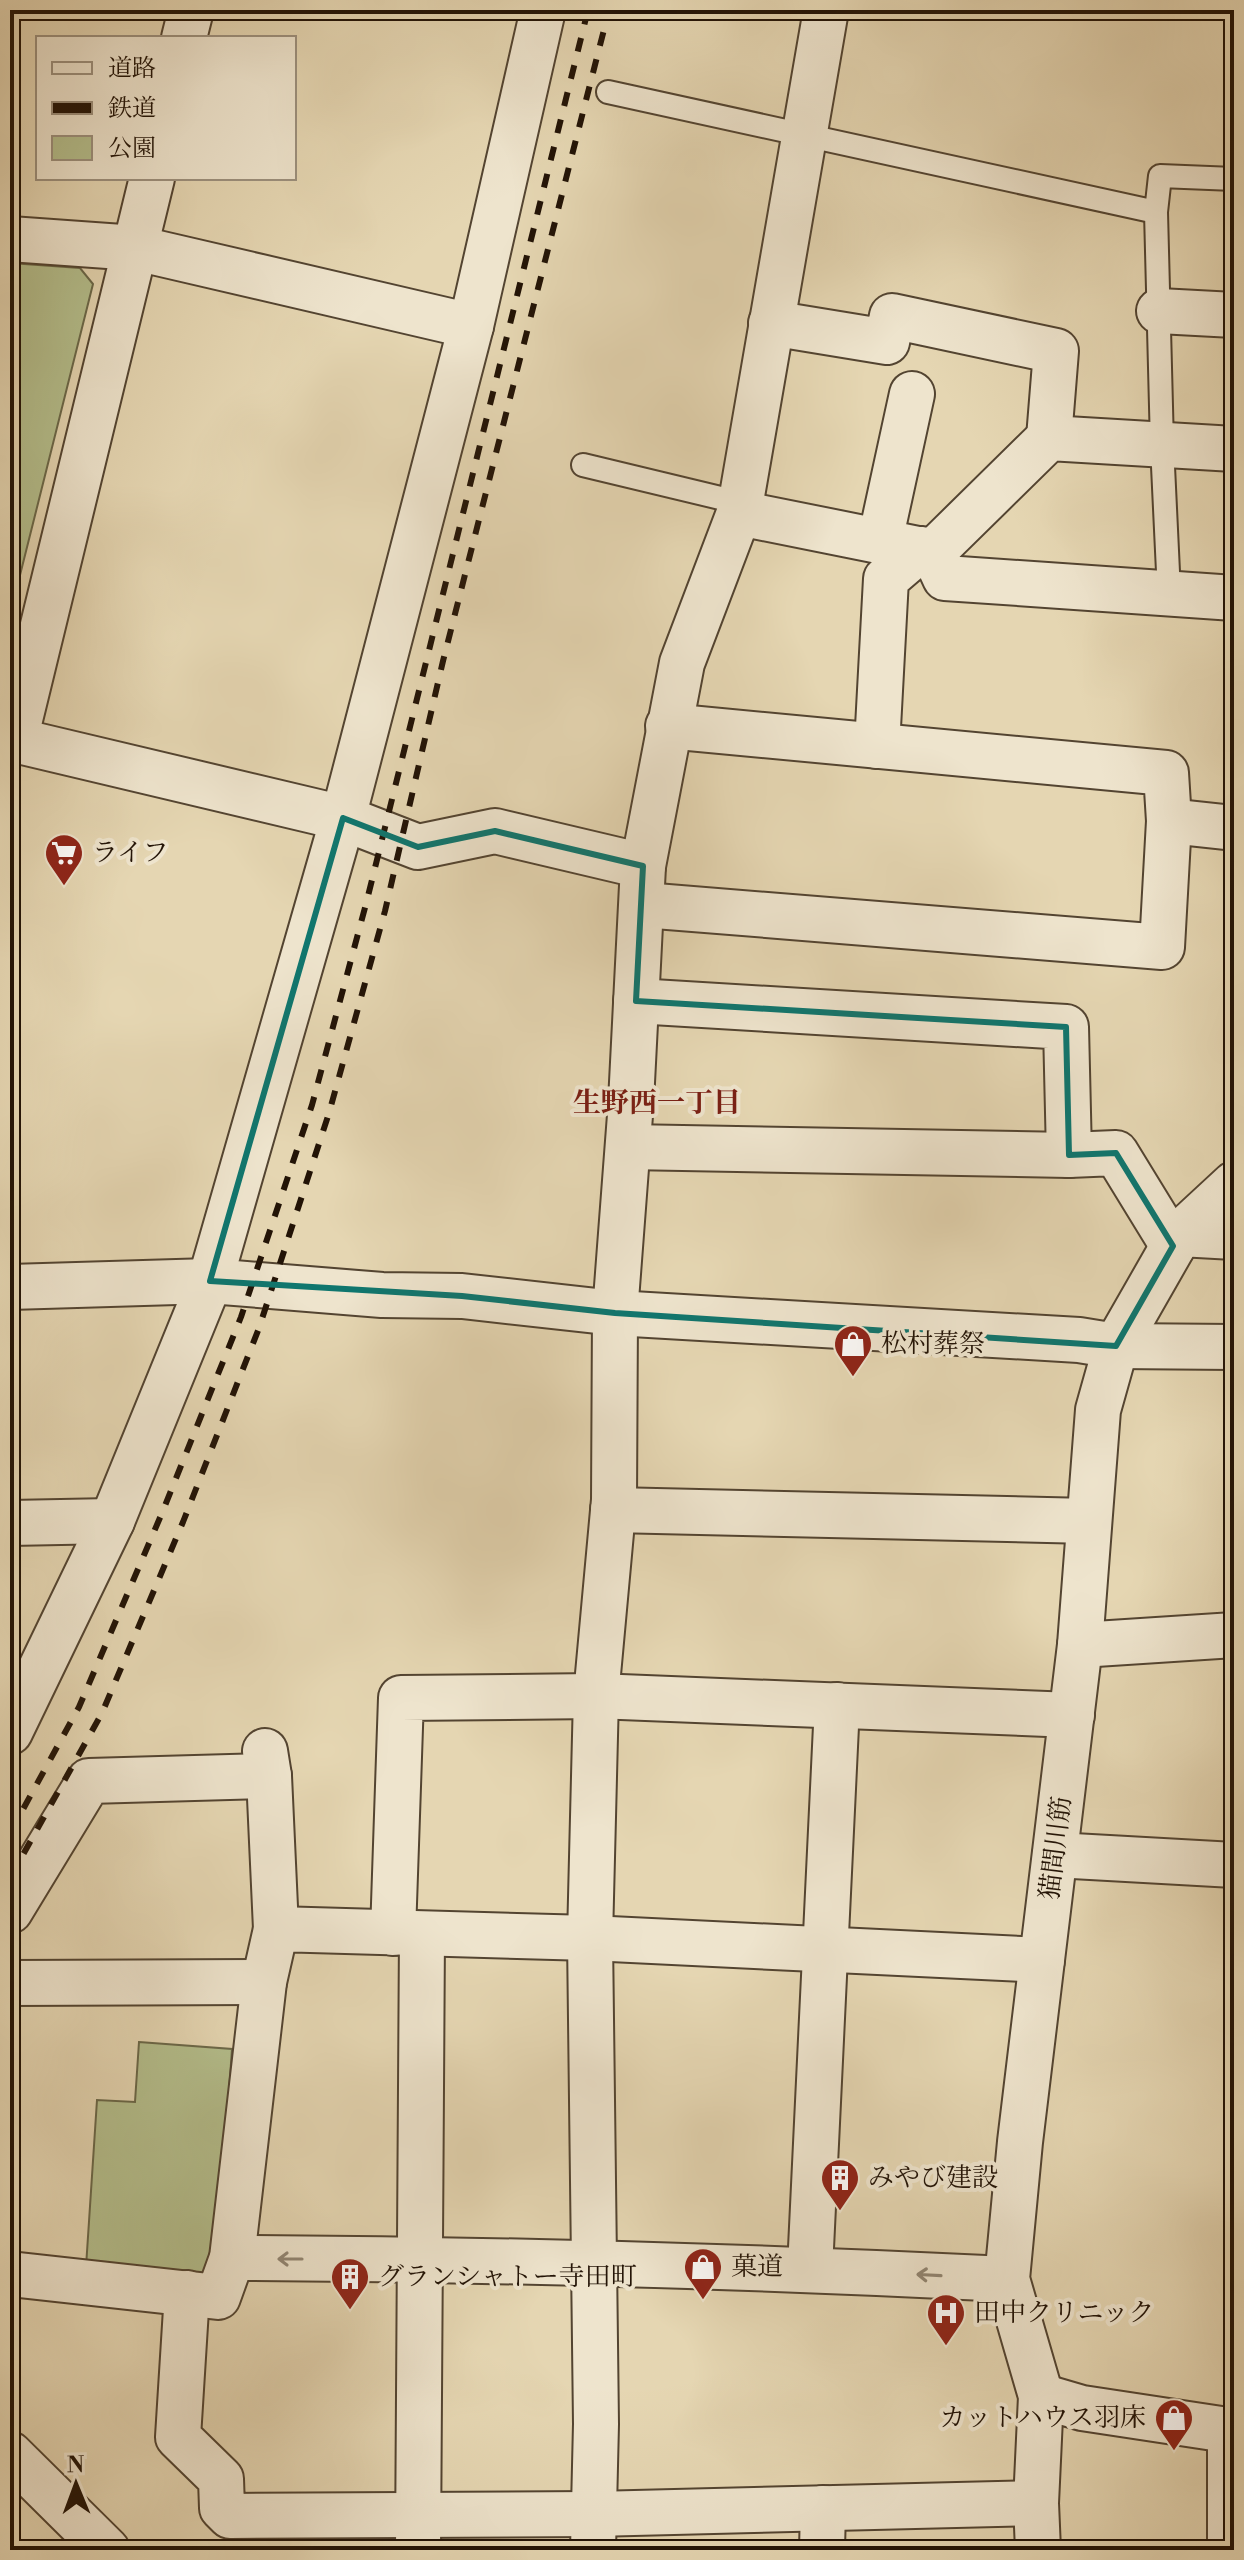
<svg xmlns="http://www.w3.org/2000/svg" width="1244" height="2560" font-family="'Libre Bodoni','Noto Serif JP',serif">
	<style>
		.green { fill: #b4be8c; stroke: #6b6849; stroke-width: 2 }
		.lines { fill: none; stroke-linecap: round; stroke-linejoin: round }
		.service-casing { stroke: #534431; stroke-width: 26 }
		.minor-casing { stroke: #534431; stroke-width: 48 }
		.tertiary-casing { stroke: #534431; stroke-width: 48 }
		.service { stroke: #eee4cd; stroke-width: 22 }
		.minor { stroke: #eee4cd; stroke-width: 44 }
		.tertiary { stroke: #eee4cd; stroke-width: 44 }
		.rail { stroke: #221306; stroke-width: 6; stroke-dasharray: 14 14; stroke-linecap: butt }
		.oneway { stroke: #928673 }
		.marked { fill: none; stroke: #0f766e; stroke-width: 6; stroke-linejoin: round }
		.labels { text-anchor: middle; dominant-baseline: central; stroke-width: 8; stroke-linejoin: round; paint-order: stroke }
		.poi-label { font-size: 26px; fill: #221306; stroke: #eee4cd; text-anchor: start }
		.street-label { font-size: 26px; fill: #221306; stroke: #eee4cd }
		.neighbourhood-label { font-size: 28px; font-weight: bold; fill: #7a1f14; stroke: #eee4cd }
	</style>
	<rect width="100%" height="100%" fill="#e5d6b2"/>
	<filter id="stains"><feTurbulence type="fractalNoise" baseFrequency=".0025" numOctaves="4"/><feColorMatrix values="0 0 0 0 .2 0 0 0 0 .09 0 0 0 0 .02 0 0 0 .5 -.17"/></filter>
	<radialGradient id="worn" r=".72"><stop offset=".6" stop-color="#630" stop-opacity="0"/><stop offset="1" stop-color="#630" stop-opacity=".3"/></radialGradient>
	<g class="green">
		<polygon points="10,263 80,268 93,284 10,615"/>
		<polygon points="139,2042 232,2049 216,2276 86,2267 97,2100 135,2102"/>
	</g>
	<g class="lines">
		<defs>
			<g id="service">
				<polyline points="608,92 1156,212 1160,176 1234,179"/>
				<polyline points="1156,212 1162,445 1169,593"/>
				<polyline points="583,465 741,503"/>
			</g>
			<g id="minor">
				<polyline points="1159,311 1234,315"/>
				<polyline points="771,323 887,342 892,316 1056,351 1049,438"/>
				<polyline points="739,513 933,552 945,578 1234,598"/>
				<polyline points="880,541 912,394"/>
				<polyline points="933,552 1049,438 1234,449"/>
				<polyline points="668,726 1166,773 1169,821"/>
				<polyline points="877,746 886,579 921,549"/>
				<polyline points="343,818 418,847 495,831 643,866"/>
				<polyline points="643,905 1162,947 1169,821 1234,828"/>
				<polyline points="636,1001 1066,1027 1069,1155"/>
				<polyline points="628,1147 1069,1155 1116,1153 1173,1246"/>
				<polyline points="1180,1234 1234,1237"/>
				<polyline points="210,1281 382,1295 462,1296 615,1313 1079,1340 1116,1346 1234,1347"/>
				<polyline points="613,1510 1089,1521"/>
				<polyline points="1080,1645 1234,1635"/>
				<polyline points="265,1751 269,1776 276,1929"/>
				<polyline points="1055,1855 1234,1865"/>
				<polyline points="10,1911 89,1781 269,1776"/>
				<polyline points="393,1933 401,1698 596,1696 1072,1715"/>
				<polyline points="10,1983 264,1982"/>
				<path d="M 232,2258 C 491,2259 749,2266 1007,2279"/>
				<polyline points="810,2269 837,1705"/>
				<polyline points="10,2274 218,2297 232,2258 264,1982 276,1929 590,1938 1042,1960"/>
				<polyline points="187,2293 178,2437 221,2479 222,2508 230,2516 594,2514 1036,2503"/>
				<polyline points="1041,2396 1082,2408 1234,2431"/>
				<polyline points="1230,2430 1230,2550"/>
				<polyline points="10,2454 107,2550"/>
				<polyline points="418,2550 422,1934"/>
				<polyline points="593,2550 596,2424 590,1938 596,1696 614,1500 615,1313 631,1102 643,866 682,663 739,513 826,10"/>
				<polyline points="822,2550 823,2508"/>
				<polyline points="1038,2550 1036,2503 1041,2396 1007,2279 1020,2142 1080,1645 1098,1410 1116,1346 1180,1234 1234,1184"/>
			</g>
			<g id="tertiary">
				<polyline points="184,38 191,10"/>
				<polyline points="10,239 136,248 471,326"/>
				<polyline points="10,739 343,818"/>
				<polyline points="15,740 152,178"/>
				<polyline points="10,1287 210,1281"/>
				<polyline points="10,1523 112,1521"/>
				<polyline points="10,1732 112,1521 210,1281 343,818 471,326 543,10"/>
			</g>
		</defs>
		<use href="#service" class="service-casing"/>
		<use href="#minor" class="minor-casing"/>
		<use href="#tertiary" class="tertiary-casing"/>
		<use href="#service" class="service"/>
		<use href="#minor" class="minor"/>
		<use href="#tertiary" class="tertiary"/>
		<g class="rail">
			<polyline points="10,1833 79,1707 162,1513 241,1317 312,1105 366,904 588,10"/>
			<polyline points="10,1878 102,1713 183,1522 259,1328 329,1113 385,911 443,661 609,10"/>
		</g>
	</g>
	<defs><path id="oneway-shaft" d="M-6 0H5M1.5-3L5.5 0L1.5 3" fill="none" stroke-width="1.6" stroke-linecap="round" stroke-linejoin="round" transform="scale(2)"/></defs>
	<g class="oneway">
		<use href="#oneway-shaft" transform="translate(290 2259) rotate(-180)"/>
		<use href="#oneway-shaft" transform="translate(929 2275) rotate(-177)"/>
	</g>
	<path class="marked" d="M 343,818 L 418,847 L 495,831 L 643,866 L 636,1001 L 1066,1027 L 1069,1155 L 1116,1153 L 1173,1246 L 1116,1346 L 615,1313 L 462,1296 L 210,1281 Z"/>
	<defs>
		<symbol id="supermarket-pin" viewBox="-11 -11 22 30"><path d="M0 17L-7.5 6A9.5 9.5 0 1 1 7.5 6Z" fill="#8f2418" stroke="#eee4cd"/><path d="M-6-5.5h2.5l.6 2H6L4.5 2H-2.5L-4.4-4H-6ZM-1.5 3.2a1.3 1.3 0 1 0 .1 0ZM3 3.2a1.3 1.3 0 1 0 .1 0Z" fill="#fff"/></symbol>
		<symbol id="shop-pin" viewBox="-11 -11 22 30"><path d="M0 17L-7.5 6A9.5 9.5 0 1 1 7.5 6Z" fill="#8f2418" stroke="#eee4cd"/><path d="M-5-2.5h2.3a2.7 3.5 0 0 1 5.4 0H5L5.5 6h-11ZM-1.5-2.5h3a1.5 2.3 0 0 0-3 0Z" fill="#fff"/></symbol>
		<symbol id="building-pin" viewBox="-11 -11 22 30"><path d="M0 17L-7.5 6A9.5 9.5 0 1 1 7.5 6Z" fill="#8f2418" stroke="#eee4cd"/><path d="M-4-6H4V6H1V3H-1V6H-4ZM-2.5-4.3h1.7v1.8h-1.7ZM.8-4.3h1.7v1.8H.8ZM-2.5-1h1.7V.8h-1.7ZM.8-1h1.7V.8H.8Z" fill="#fff"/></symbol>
		<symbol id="hospital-pin" viewBox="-11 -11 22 30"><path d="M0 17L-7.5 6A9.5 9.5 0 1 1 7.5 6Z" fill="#8f2418" stroke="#eee4cd"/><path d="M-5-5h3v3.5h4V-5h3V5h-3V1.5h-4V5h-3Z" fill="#fff"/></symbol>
	</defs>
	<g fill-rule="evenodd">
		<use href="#supermarket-pin" x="42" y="831" width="44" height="60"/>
		<use href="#shop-pin" x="831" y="1322" width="44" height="60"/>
		<use href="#building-pin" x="818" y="2156" width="44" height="60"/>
		<use href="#shop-pin" x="681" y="2245" width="44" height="60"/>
		<use href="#building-pin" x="328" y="2255" width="44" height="60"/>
		<use href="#hospital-pin" x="924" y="2291" width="44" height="60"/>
		<use href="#shop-pin" x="1152" y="2396" width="44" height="60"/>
	</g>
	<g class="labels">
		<g class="poi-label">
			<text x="92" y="853">ライフ</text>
			<text x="881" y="1344">松村葬祭</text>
			<text x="868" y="2178">みやび建設</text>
			<text x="731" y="2267">菓道</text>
			<text x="378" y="2277">グランシャトー寺田町</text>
			<text x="974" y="2313">田中クリニック</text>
			<text x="1146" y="2418" text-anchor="end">カットハウス羽床</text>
		</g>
		<g class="street-label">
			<text transform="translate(1056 1848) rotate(-83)">猫間川筋</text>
		</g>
		<g class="neighbourhood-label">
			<text x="657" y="1103">生野西一丁目</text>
		</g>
	</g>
	<rect width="1244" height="2560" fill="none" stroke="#e5d6b2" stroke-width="40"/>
	<rect x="12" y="12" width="1220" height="2536" fill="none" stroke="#221306" stroke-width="4"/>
	<rect x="20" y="20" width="1204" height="2520" fill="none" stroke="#221306" stroke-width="2"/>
	<rect x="36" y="36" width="260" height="144" fill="#eee4cd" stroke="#9c907d" stroke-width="2"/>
	<rect x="52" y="62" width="40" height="12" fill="#eee4cd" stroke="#9c907d" stroke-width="2"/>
	<text x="108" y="76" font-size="24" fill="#221306">道路</text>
	<rect x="52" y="102" width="40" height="12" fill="#221306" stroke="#9c907d" stroke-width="2"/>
	<text x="108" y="116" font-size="24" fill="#221306">鉄道</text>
	<rect x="52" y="136" width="40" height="24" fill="#b4be8c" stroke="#9c907d" stroke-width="2"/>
	<text x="108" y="156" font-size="24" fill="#221306">公園</text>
	<g transform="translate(76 2484) rotate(359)" stroke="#eee4cd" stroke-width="6" paint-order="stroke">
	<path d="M0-6L14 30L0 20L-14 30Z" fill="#221306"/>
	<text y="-12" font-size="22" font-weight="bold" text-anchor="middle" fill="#221306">N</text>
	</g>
	<rect width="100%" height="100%" filter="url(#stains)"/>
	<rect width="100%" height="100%" fill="url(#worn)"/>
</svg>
